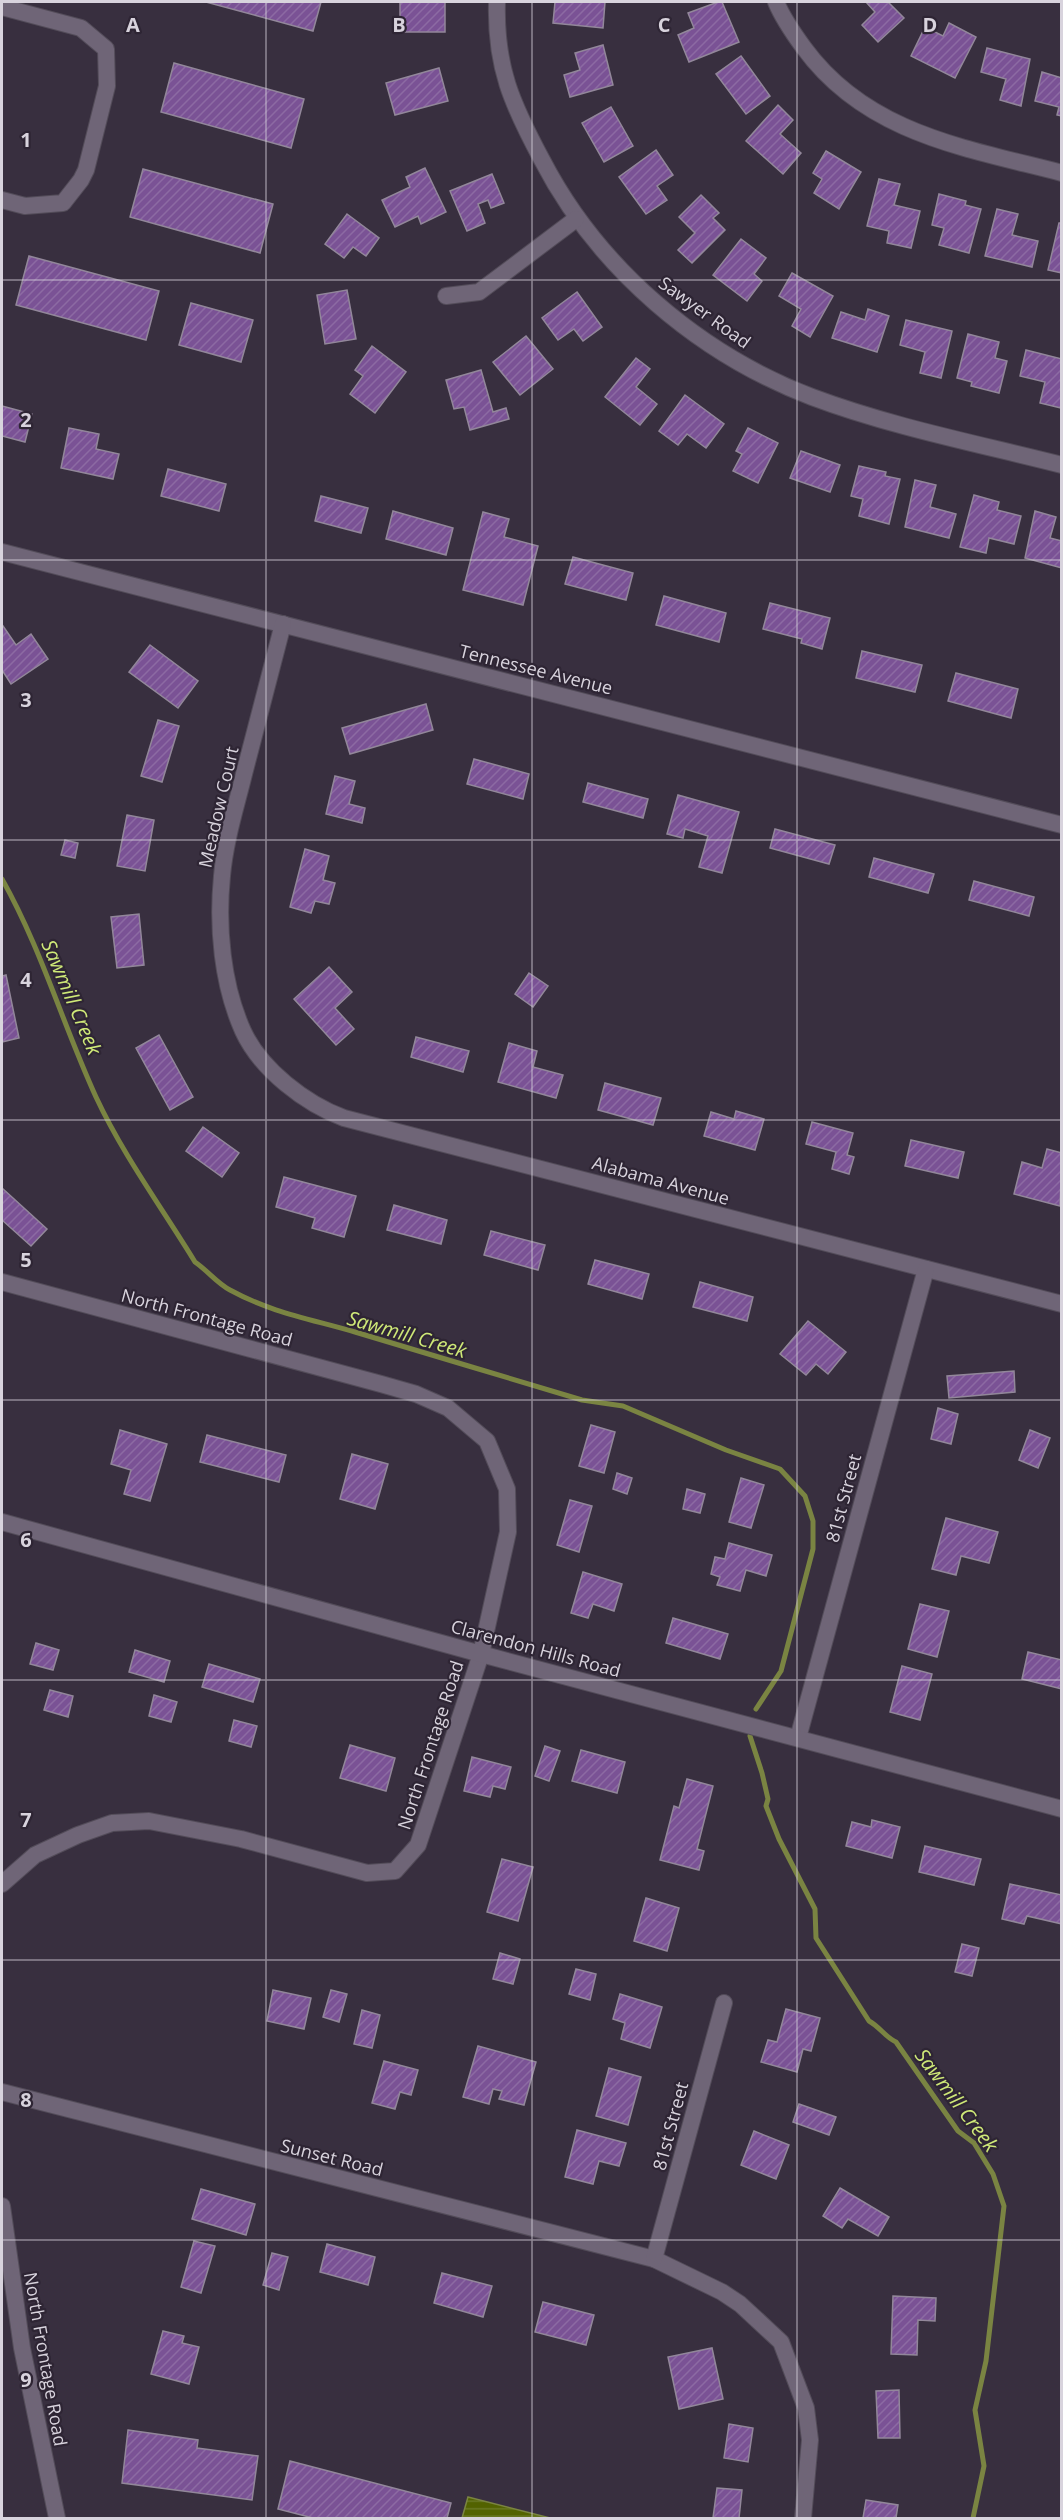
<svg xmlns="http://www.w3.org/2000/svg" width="1063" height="2520" font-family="'Open Sans',sans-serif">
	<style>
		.water { fill: url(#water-rules); stroke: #7a8442; stroke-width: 1.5 }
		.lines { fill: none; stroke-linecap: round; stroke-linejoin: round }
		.stream { stroke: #7a8442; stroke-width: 5 }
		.building { fill: url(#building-hatch); stroke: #92879a; stroke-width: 1.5 }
		.minor-casing { stroke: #534c59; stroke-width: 18 }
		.tertiary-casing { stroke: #534c59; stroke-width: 18 }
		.minor { stroke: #6f6577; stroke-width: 16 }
		.tertiary { stroke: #6f6577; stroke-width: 16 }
		.grid { fill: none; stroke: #d8d3dd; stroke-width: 1.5; stroke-opacity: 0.55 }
		.labels { text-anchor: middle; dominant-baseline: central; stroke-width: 4.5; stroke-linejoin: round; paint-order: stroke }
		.street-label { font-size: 18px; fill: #d8d3dd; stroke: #2e2534 }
		.water-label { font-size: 20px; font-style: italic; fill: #cfe978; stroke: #2e2534 }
		.grid-label { font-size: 20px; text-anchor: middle; font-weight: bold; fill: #d8d3dd; stroke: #2e2534; stroke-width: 4.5; stroke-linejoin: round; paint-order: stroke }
	</style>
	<defs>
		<pattern id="water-rules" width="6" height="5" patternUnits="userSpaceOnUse" patternTransform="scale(1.5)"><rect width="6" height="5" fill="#526200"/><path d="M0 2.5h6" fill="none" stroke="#6a7825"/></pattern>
		<pattern id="building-hatch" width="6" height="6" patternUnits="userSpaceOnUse" patternTransform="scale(1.5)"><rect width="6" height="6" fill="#7a5295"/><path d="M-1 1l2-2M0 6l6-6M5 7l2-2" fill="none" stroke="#8c6aa3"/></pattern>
	</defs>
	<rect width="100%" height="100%" fill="#382f3f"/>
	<polygon class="water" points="468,2497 550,2518 462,2518"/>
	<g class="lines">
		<g class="stream">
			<path d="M 2,879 C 41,948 63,1025 96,1097 C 123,1155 162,1208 195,1262 C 208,1271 217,1283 230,1290 C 272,1313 311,1319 355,1332 C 431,1355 506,1377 582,1400 L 623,1406 L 726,1450 L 780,1469 L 805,1496 L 813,1521 L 813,1549 L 781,1671 L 756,1709"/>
			<path d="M 750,1736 L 762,1773 L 768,1799 L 766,1806 L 779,1839 L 815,1909 L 816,1938 L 869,2021 C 880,2027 885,2037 896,2042 L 958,2131 L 974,2143 L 993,2174 L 1004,2206 L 986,2361 L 975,2410 L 984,2466 L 973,2518"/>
		</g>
	</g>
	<g class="building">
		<polygon points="206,2 321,2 313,31"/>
		<rect x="400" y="2" width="45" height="30"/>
		<polygon points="555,2 605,2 603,28 553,23"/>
		<polygon points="718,2 722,2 739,42 689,62 678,35 694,28 688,13"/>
		<polygon points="866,2 888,2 904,18 878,42 862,25 875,12"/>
		<polygon points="949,23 976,37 955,78 911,56 925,27 943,36"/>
		<polygon points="603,45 613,85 570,97 564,75 580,70 575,53"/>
		<polygon points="987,48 1030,59 1021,106 1000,100 1006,79 981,72"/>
		<polygon points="741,56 770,96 746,114 716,74"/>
		<polygon points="174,63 304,99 291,148 161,112"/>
		<polygon points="439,68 448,101 395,115 386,83"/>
		<polygon points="1042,72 1062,78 1062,116 1057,115 1059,107 1035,101"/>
		<polygon points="778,105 793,120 780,134 801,153 783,174 746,141"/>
		<polygon points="611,107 633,146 604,162 582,123"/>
		<polygon points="656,150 673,175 657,186 667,200 646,214 619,177"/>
		<polygon points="826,151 861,172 839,209 814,193 822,179 813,173"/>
		<polygon points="425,168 446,212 421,224 418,216 395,227 382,200 410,187 406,177"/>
		<polygon points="143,169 273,204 260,253 130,217"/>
		<polygon points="492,174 504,203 491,208 488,200 478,204 485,223 467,231 450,191"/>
		<polygon points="879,179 900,184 894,205 920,211 911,248 887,243 889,231 867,226"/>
		<polygon points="939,194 966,201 965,205 981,209 969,253 939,245 944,228 932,225"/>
		<polygon points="701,195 719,213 713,218 725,230 692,263 678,250 695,233 679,217"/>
		<polygon points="997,209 1018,214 1012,235 1038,241 1032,267 985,256"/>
		<polygon points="347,214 379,238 366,256 353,247 344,258 325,244"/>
		<polygon points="1059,223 1062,223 1062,273 1048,270"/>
		<polygon points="741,239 766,258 754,274 762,281 747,301 713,275"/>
		<polygon points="29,256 159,291 146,340 16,305"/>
		<polygon points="792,273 833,296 810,337 792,326 801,309 779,296"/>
		<polygon points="347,290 356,339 325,344 317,295"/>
		<polygon points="577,292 602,327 583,341 574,329 558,340 542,318"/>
		<polygon points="191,303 253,320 241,362 179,345"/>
		<polygon points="868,309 889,316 877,352 832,338 841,312 865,320"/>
		<polygon points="906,320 952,331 941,378 920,373 925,352 900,345"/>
		<polygon points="968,334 999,342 995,358 1007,361 999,393 971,386 972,382 957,378"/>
		<polygon points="526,336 553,369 520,395 493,362"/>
		<polygon points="372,346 406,372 375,413 350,394 363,376 355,370"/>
		<polygon points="1026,350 1062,359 1061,408 1040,403 1045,382 1020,376"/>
		<polygon points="636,358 650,369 636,387 657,404 640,425 605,397"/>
		<polygon points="481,370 493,412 506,408 509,419 470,430 464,407 454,409 446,380"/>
		<polygon points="685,395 724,424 706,448 687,434 678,445 659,431"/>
		<polygon points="2,406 32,414 25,442 2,436"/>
		<polygon points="69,428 99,434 96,449 119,454 113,479 61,468"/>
		<polygon points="748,428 778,443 758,483 733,471 742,454 736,451"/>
		<polygon points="801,451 840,465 830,492 790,478"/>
		<polygon points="859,466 886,472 885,476 900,479 889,524 859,516 863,499 851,496"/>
		<polygon points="168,469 226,484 219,511 161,496"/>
		<polygon points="915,480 936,485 930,507 956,514 949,538 905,527"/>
		<polygon points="974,495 999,502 997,510 1021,516 1014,544 989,538 986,553 960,547"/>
		<polygon points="321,496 368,508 361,533 315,521"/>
		<polygon points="393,511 453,528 446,555 386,539"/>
		<polygon points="1035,511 1056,517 1050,538 1062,541 1062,568 1025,558"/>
		<polygon points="483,512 509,519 504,537 538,546 523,605 463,590"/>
		<polygon points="573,557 633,573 626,600 565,584"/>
		<polygon points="664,596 726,613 719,642 656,625"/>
		<polygon points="770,603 830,618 822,649 801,643 802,639 763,629"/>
		<polygon points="3,626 16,645 31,634 48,659 11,684 2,670 2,628"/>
		<polygon points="150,645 198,681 178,708 129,672"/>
		<polygon points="862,651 922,665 915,692 856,678"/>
		<polygon points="956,673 1018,689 1011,718 948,701"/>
		<polygon points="426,704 433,730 350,754 342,728"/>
		<polygon points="158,720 179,726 162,782 141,776"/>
		<polygon points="474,759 529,774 523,799 467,784"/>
		<polygon points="335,776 355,781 349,804 365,808 362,823 326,814"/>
		<polygon points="588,783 648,799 643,818 583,802"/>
		<polygon points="678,795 739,812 722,873 699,867 708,836 685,829 683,838 667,834"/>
		<polygon points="127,815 154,820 145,871 117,866"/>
		<polygon points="775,829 835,845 829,864 770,848"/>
		<polygon points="65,840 78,843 75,858 61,855"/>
		<polygon points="305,849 329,856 323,880 335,883 329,904 315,901 311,913 290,907"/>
		<polygon points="874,858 934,874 928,893 869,877"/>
		<polygon points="974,881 1034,897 1029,916 969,900"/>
		<polygon points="139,914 144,965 117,968 111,917"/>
		<polygon points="329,967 352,992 335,1008 354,1029 336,1045 294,999"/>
		<polygon points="529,973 548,986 533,1007 515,994"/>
		<polygon points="6,975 19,1038 2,1042 2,976"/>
		<polygon points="159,1035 193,1097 170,1110 136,1048"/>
		<polygon points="416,1037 469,1051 463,1072 411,1057"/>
		<polygon points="509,1043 537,1051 533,1067 563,1075 556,1098 498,1082"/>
		<polygon points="605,1083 661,1098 653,1125 598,1110"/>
		<polygon points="736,1111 764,1119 755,1150 704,1136 711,1112 734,1119"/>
		<polygon points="812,1122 853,1133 847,1155 854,1157 849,1174 832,1169 836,1152 806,1144"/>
		<polygon points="203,1127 239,1153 222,1177 186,1151"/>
		<polygon points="911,1140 964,1152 958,1178 905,1166"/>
		<polygon points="1047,1149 1062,1153 1060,1206 1014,1194 1022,1162 1042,1168"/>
		<polygon points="284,1177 356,1196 344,1237 312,1228 315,1218 276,1207"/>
		<polygon points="2,1188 47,1229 31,1246 2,1220"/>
		<polygon points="394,1205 447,1220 441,1244 387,1230"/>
		<polygon points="491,1231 545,1245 538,1270 484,1255"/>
		<polygon points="595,1260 649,1274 642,1299 588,1284"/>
		<polygon points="700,1282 753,1297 747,1321 693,1307"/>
		<polygon points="808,1321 846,1352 828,1374 816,1364 806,1375 780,1354"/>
		<polygon points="1014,1371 1015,1392 949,1398 947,1376"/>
		<polygon points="938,1408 958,1414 951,1444 931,1439"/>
		<polygon points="591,1425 615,1432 604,1473 579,1466"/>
		<polygon points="120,1430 167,1444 150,1501 124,1494 131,1470 111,1464"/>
		<polygon points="1030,1430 1050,1438 1038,1468 1019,1460"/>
		<polygon points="207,1435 286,1455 279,1482 200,1462"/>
		<polygon points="352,1454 388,1464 375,1509 340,1499"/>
		<polygon points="617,1473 632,1478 627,1494 613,1489"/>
		<polygon points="741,1478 764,1485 751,1528 729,1522"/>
		<polygon points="687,1489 705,1494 700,1513 683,1509"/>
		<polygon points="570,1500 592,1506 579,1552 557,1545"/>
		<polygon points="946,1518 998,1532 989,1563 961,1556 956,1575 932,1569"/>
		<polygon points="729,1543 772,1555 766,1576 746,1570 740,1591 717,1585 720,1577 711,1574 715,1557 725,1559"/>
		<polygon points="583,1572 622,1584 614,1611 593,1604 588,1618 571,1613"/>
		<polygon points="920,1604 949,1611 937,1657 908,1649"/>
		<polygon points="673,1618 728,1634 720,1659 666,1643"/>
		<polygon points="36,1643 59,1650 53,1670 30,1664"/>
		<polygon points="135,1650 170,1661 164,1682 129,1672"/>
		<polygon points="1028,1652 1062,1660 1062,1689 1022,1679"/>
		<polygon points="209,1664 260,1679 253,1702 202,1687"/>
		<polygon points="902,1666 932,1674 920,1720 890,1712"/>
		<polygon points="50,1690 73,1696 68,1717 44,1710"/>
		<polygon points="154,1695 177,1702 171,1722 149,1716"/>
		<polygon points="234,1720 257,1726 251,1747 229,1741"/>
		<polygon points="350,1745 395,1758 386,1791 340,1778"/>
		<polygon points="545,1746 560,1751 549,1781 535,1776"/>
		<polygon points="581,1750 625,1762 617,1793 572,1781"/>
		<polygon points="472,1757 511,1767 505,1789 493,1786 490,1797 464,1791"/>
		<polygon points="687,1779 713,1786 697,1849 704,1851 699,1870 660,1860 674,1806 679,1808"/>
		<polygon points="872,1820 900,1827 892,1858 846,1846 852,1822 871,1827"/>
		<polygon points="925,1846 981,1859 974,1885 919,1872"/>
		<polygon points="502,1859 533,1867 518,1921 487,1912"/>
		<polygon points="1010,1884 1062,1895 1062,1924 1027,1916 1024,1924 1002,1919"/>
		<polygon points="646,1898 679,1908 667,1951 634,1941"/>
		<polygon points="962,1944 979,1948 972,1976 955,1972"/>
		<polygon points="500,1953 520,1959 513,1984 493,1979"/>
		<polygon points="576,1969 596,1974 590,2000 569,1994"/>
		<polygon points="273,1990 311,1998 304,2029 267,2021"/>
		<polygon points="331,1990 347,1994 339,2022 323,2017"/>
		<polygon points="620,1994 662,2007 650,2048 621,2039 625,2023 613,2019"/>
		<polygon points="786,2009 820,2018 811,2051 803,2049 797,2072 761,2062 768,2040 777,2042"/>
		<polygon points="362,2010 380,2015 372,2048 354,2044"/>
		<polygon points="478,2046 536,2062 524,2105 499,2099 502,2091 493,2089 489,2104 463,2097"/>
		<polygon points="384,2061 418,2070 411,2095 400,2092 395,2109 372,2103"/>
		<polygon points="609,2068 641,2077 628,2125 596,2116"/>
		<polygon points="799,2104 836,2117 829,2135 793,2122"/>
		<polygon points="577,2130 626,2143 619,2166 599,2161 593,2184 565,2177"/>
		<polygon points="754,2131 789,2145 776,2179 741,2165"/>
		<polygon points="840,2188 889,2217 878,2236 848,2219 842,2228 823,2216"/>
		<polygon points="201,2189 255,2204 246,2235 192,2219"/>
		<polygon points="194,2241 215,2246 201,2293 181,2287"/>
		<polygon points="327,2244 375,2257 368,2285 320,2272"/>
		<polygon points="272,2253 288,2257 279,2290 263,2285"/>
		<polygon points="442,2273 492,2286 483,2317 434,2303"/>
		<polygon points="893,2296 936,2298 935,2321 918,2320 917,2355 891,2354"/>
		<polygon points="543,2302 594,2315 586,2345 535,2332"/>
		<polygon points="163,2331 184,2336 182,2343 199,2347 189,2384 151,2374"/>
		<polygon points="712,2348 723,2399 679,2409 668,2357"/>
		<polygon points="899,2390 900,2438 878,2438 876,2391"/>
		<polygon points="729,2424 753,2428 748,2462 724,2458"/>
		<polygon points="128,2430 198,2440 197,2448 258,2456 252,2500 122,2483"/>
		<polygon points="290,2461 451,2503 447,2518 313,2518 278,2509"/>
		<polygon points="717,2488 742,2490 739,2518 713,2518"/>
		<polygon points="866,2500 898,2505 896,2518 863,2518"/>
	</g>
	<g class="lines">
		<defs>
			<g id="minor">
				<path d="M 497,2 C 495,67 512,104 542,160 C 598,268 699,354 812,397 C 892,427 979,444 1062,465"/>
				<path d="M 776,2 C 783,19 793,33 804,48 C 867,134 966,148 1062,173"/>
				<polyline points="2,7 81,28 106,49 107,86 86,170 81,180 63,203 25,206 2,200"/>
				<polyline points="446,296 479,292 576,219"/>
				<polyline points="2,552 1062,825"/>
				<path d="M 283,624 C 270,674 257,724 244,774 C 236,807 225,841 222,876 C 217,927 222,984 243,1031 C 261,1070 306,1104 344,1118 L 1062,1304"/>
				<polyline points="2,1282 381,1384 416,1394 448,1408 487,1441 507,1489 508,1532 481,1654 418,1845 395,1871 367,1873 241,1839 149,1821 112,1823 78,1835 35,1855 2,1884"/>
				<polyline points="798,1738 926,1269"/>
				<polyline points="2,2092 654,2259 722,2292 740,2304 781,2342 806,2408 810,2440 803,2518"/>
				<polyline points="2,2206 22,2348 57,2518"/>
				<polyline points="654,2259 724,2003"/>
			</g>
			<polyline id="tertiary" points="2,1522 481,1654 1062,1809"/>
		</defs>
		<use href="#minor" class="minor-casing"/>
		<use href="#tertiary" class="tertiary-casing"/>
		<use href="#minor" class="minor"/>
		<use href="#tertiary" class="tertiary"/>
	</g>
	<path class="grid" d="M 266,2 L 266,2518M 532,2 L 532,2518M 797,2 L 797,2518M 2,280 L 1062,280M 2,560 L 1062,560M 2,840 L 1062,840M 2,1120 L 1062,1120M 2,1400 L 1062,1400M 2,1680 L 1062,1680M 2,1960 L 1062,1960M 2,2240 L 1062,2240"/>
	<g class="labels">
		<g class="street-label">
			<text transform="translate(705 312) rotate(36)">Sawyer Road</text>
			<text transform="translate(536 669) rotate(14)">Tennessee Avenue</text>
			<text transform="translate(218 807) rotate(-77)">Meadow Court</text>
			<text transform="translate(661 1180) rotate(15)">Alabama Avenue</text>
			<text transform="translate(207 1317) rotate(15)">North Frontage Road</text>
			<text transform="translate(843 1498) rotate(-75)">81st Street</text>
			<text transform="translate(536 1648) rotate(15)">Clarendon Hills Road</text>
			<text transform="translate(430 1745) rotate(-72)">North Frontage Road</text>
			<text transform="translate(670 2126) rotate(-75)">81st Street</text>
			<text transform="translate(332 2157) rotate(14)">Sunset Road</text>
			<text transform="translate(46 2359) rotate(80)">North Frontage Road</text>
		</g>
		<g class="water-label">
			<text transform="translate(72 997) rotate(67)">Sawmill Creek</text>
			<text transform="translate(407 1334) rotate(16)">Sawmill Creek</text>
			<text transform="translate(957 2100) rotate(53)">Sawmill Creek</text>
		</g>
	</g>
	<g class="grid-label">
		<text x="133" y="32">A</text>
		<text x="399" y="32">B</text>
		<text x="664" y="32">C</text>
		<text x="930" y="32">D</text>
		<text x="26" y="147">1</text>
		<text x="26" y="427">2</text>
		<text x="26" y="707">3</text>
		<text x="26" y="987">4</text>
		<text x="26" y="1267">5</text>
		<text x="26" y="1547">6</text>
		<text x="26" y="1827">7</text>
		<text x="26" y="2107">8</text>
		<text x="26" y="2387">9</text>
	</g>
	<rect width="1063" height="2520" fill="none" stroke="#d8d3dd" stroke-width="6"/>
</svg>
